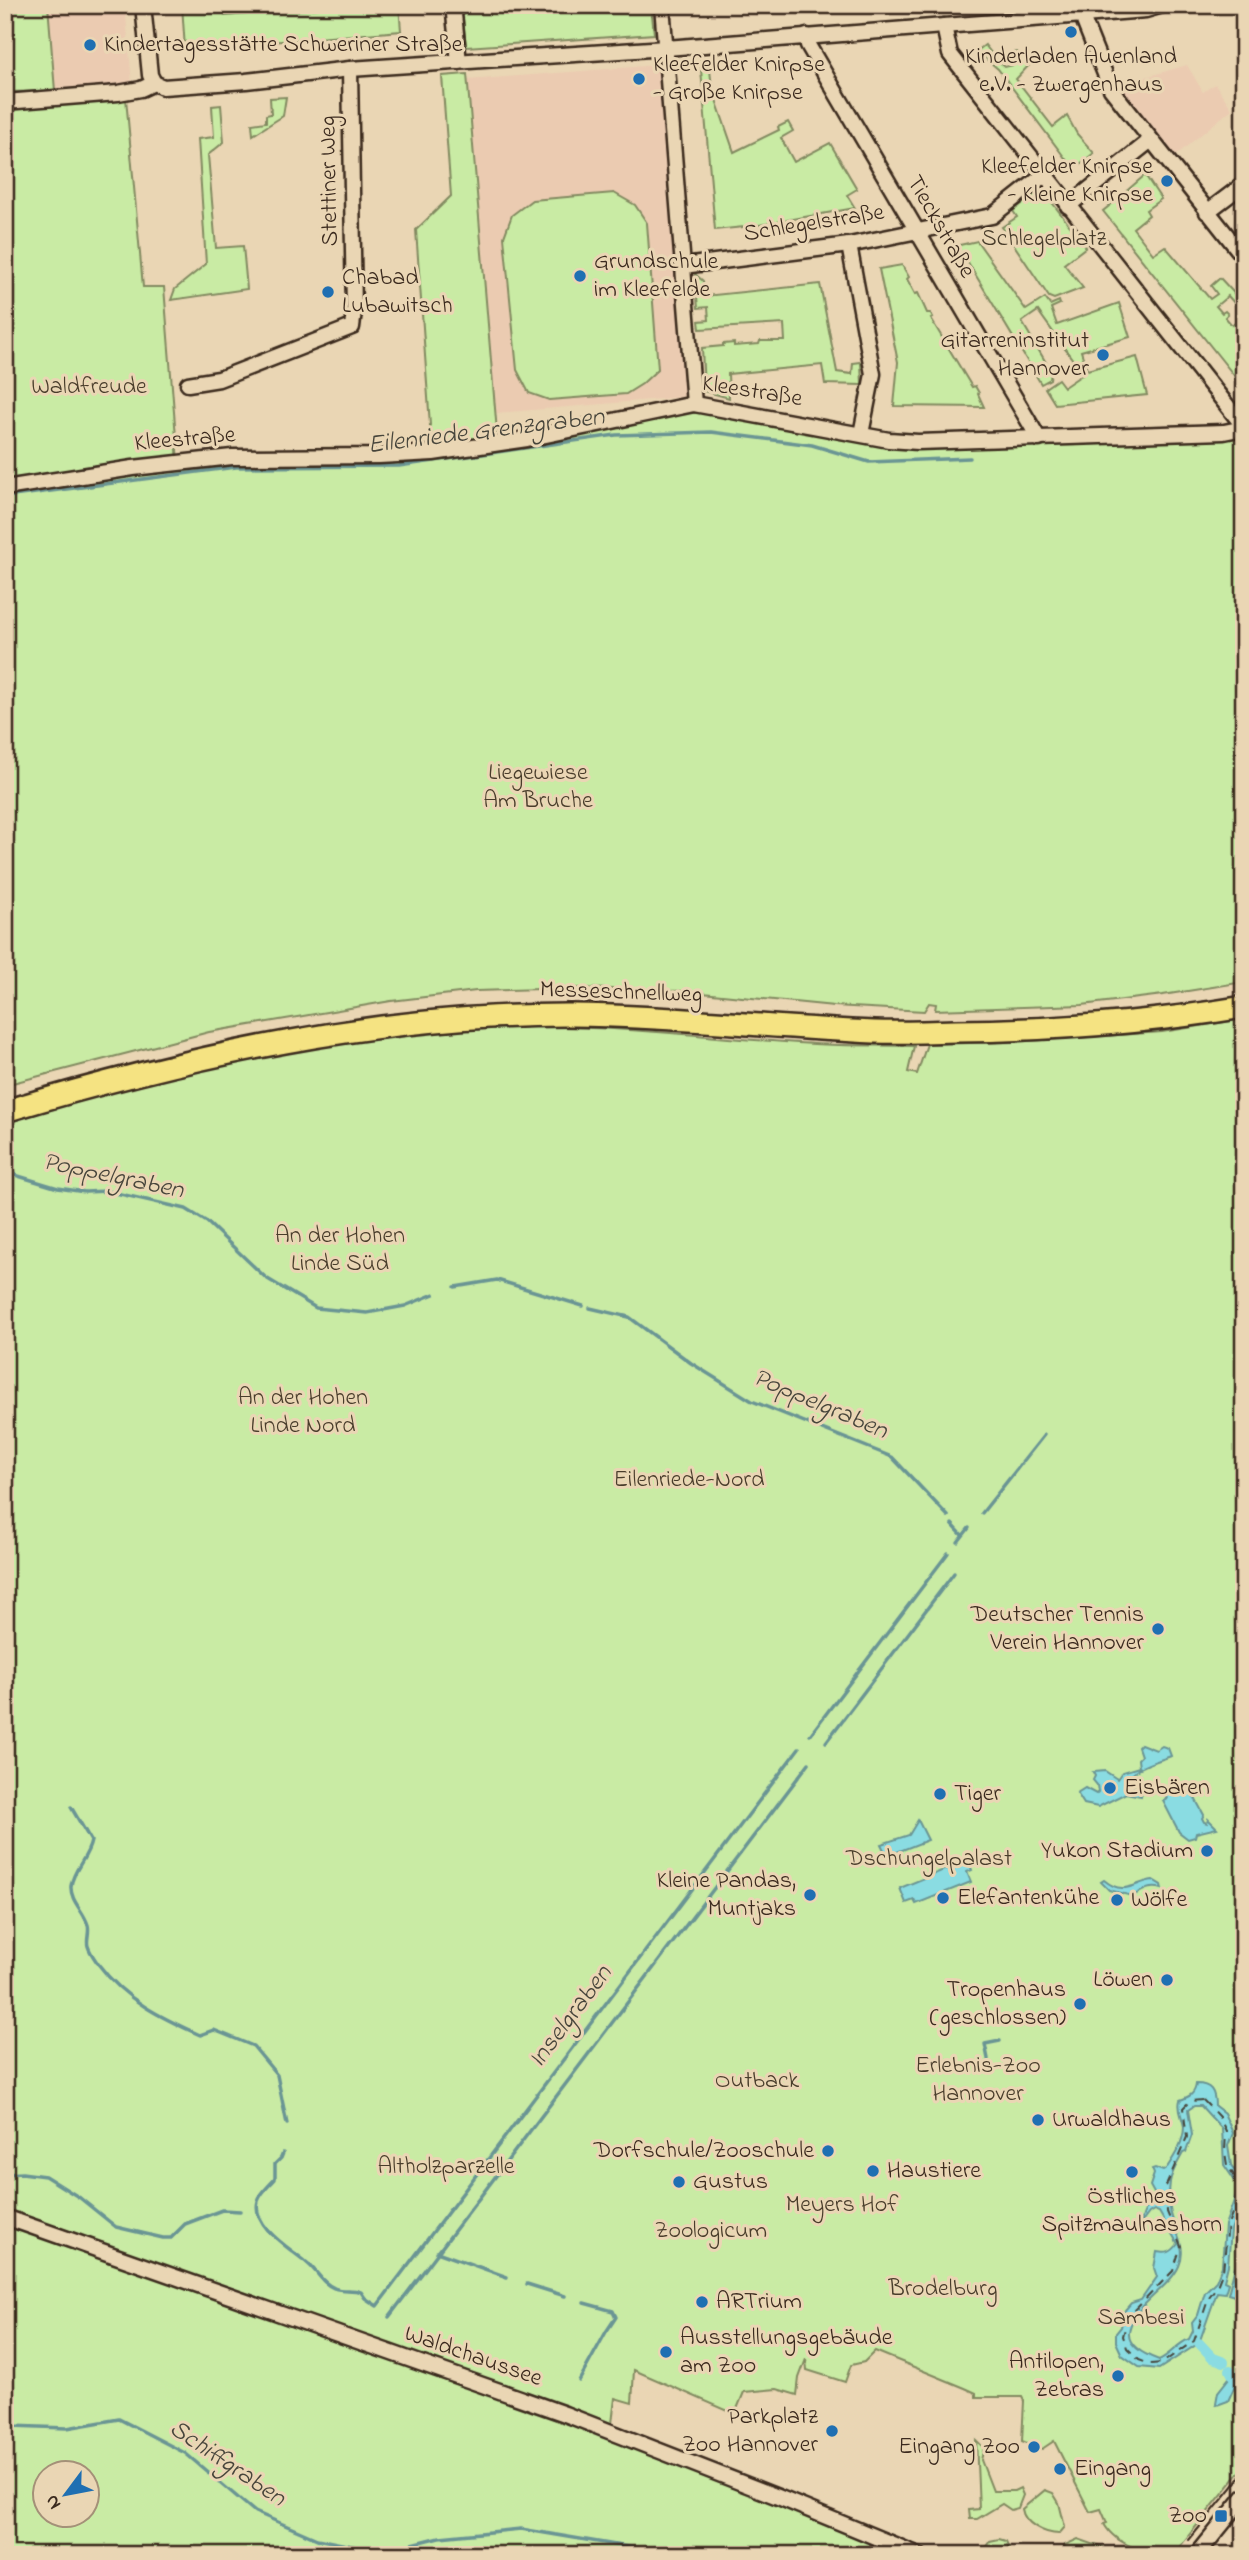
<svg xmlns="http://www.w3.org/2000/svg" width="1249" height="2560" font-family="'Indie Flower',sans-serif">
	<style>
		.built { fill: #ebcbb1 }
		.green { fill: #c9eba4; stroke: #828a61; stroke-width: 2; fill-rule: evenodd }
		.water { fill: #8adce2; stroke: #6a9594; stroke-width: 2; fill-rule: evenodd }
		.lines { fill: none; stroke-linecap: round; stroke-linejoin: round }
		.stream { stroke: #6a9594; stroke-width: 3.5 }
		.canal { stroke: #8adce2; stroke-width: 10 }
		.ferry { stroke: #47453b; stroke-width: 2; stroke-dasharray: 9 7; stroke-linecap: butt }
		.minor-casing { stroke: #3b2a1e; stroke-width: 19 }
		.highway-casing { stroke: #3b2a1e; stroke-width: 26 }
		.minor { stroke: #ead6b4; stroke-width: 14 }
		.highway { stroke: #f5e382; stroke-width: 21 }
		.tram { stroke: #3b2a1e; stroke-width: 2 }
		.rail { stroke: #3b2a1e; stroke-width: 3.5; stroke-dasharray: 10 5; stroke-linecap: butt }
		.poi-dot { fill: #1f6fb2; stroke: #ead6b4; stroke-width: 2.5 }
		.labels { text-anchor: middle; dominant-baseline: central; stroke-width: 6; stroke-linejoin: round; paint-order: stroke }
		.poi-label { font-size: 24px; fill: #3b2a1e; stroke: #ead6b4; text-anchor: start }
		.street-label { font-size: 24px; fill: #3b2a1e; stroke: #ead6b4 }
		.park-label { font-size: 24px; fill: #493d2b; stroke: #ead6b4 }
		.water-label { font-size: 26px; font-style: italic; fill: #47453b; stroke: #ead6b4 }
	</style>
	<rect width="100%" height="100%" fill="#ead6b4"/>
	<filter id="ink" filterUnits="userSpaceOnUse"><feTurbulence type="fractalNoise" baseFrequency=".0143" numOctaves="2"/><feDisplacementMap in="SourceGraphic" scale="14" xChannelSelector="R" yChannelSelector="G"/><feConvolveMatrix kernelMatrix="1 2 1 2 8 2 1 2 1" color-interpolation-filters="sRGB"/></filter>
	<g filter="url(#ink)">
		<g class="built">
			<polygon points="48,5 125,5 132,84 55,91"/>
			<polygon points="658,65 685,397 496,413 468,80"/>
			<polygon points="1187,65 1203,92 1215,84 1232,109 1175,156 1119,85"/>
		</g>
		<g class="green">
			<polygon points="5,5 48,5 55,91 5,92"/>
			<polygon points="182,5 224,5 225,16 356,5 399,5 401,31 185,49"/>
			<polygon points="651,5 654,34 466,47 462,6"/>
			<polygon points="985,45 996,59 1005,67 1013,65 1011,53 1017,52 1019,55 1029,54 1032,62 1016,79 1053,127 1067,116 1077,134 1094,153 1080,164 1071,166 998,69 977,51"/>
			<polygon points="700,58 707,58 709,61 712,88 734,152 779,130 778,127 788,122 793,131 781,138 794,162 830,143 857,189 847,195 855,208 754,226 715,230"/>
			<polygon points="467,74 498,444 680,405 889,440 1244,428 1244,982 1163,995 1082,1005 935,1010 936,1004 929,1003 924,1011 834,1006 682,991 574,988 476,991 391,1001 209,1032 5,1085 5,109 126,98 143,287 164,287 178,462 432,453 416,230 451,196 442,76"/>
			<polygon points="286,97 283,116 253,135 252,124 266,122 266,115 271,114 270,98"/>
			<polygon points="221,105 224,142 208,155 216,248 243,246 247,289 171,300 175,289 206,264 198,139 214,137 212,106"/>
			<polygon points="1145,175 1161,199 1146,210 1149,215 1133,228 1153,254 1165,246 1210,299 1217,294 1211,286 1220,278 1244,304 1244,314 1228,296 1216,306 1222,313 1225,311 1228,314 1225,317 1232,325 1244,315 1244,388 1103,211 1119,198 1120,199 1124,197 1122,195"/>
			<polygon points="1044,192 1086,247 1064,264 1083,288 1054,299 1049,297 1002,227 1017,217 1013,211 1036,193"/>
			<polygon points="614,193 635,205 647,223 658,369 642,384 626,394 549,400 529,393 517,370 504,237 512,215 532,200"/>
			<polygon points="977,241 1026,310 1045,298 1050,305 1059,301 1060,304 1051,308 1057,325 1119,303 1130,337 1081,351 1087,370 1137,357 1147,395 1055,404 1045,388 1058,379 1064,387 1083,374 1038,311 1022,322 1051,371 1050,379 1041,384 963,254 957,257 951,247"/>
			<polygon points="902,265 909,277 907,279 915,294 918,293 927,313 930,313 933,318 931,319 972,387 975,386 979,393 978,394 984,407 894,406 898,362 879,269"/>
			<polygon points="695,274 703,281 705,296 820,284 837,372 852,374 853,363 861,362 862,385 825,384 822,365 728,374 729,398 704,391 702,348 723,346 723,344 734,343 734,346 759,344 760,341 785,341 784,324 700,329 699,321 709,320 708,307 698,308"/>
			<path d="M 1244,1019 L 1244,2467 L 1173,2555 C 1149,2554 1117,2547 1104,2524 L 1107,2523 L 1101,2509 L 1090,2512 L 1054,2441 L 1042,2449 L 1022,2441 L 1024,2401 L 1022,2397 L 976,2397 L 976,2393 L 965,2388 L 875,2351 L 864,2362 L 851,2365 L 845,2382 L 807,2370 L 806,2359 L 799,2378 L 797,2395 L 777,2389 L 744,2392 L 735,2414 L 634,2370 L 632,2403 L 615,2398 L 611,2432 L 919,2555 L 5,2555 L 5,1121 C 162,1078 323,1036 487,1028 C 596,1022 705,1038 814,1044 C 847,1046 881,1045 914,1046 L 908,1072 L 917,1074 L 927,1044 L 1013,1042 L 1162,1032 ZM 46,2472 L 88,2472 L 88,2514 L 46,2514 Z"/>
			<polygon points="976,2440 984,2448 981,2460 993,2491 1014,2491 1020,2488 1023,2495 1018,2508 1011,2510 1002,2504 977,2519 970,2519 969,2510 979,2509"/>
			<path d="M 1045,2490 L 1053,2493 L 1059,2503 L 1065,2527 L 1059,2534 C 1045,2534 1024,2524 1022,2509 Z"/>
			<polygon points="999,2539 1006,2541 1012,2555 980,2555 990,2541"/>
			<polygon points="1078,2539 1107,2549 1113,2555 1061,2555 1065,2545"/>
		</g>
		<g class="water">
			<path d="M 1141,1744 L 1156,1750 L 1162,1746 L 1168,1748 L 1171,1756 C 1156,1762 1132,1766 1128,1783 L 1142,1791 L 1141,1796 L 1126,1793 L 1098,1807 L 1084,1804 L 1077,1793 L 1085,1788 L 1096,1794 L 1098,1792 L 1097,1785 L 1093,1780 L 1095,1776 L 1093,1772 L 1105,1771 L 1117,1779 L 1122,1772 L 1139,1767 L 1138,1759 L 1141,1756 L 1138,1747 Z"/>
			<polygon points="1189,1787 1204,1815 1202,1818 1204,1822 1207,1823 1208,1819 1217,1828 1196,1833 1195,1837 1188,1839 1179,1832 1163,1801 1167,1799 1165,1795"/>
			<polygon points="918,1820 928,1840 887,1856 881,1844 909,1835"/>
			<polygon points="968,1860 972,1870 967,1872 971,1882 916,1904 914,1900 906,1903 900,1888"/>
			<path d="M 1104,1880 C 1124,1897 1135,1882 1153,1880 L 1161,1885 L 1162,1889 C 1150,1885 1143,1891 1132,1896 L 1109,1890 L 1101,1882 Z"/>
			<path d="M 1196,2084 C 1211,2084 1215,2091 1215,2106 L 1224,2113 L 1233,2133 L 1228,2146 L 1231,2165 L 1244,2184 L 1244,2194 L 1231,2230 L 1228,2265 L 1224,2281 L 1228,2283 L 1225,2293 L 1217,2292 L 1199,2343 L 1159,2369 L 1139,2367 L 1122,2355 L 1116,2342 L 1116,2333 L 1121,2327 L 1125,2310 L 1131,2303 L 1141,2300 L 1157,2277 L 1154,2268 L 1157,2252 C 1167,2254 1171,2253 1178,2244 L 1159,2212 L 1154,2210 L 1149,2213 L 1140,2225 C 1145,2209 1144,2205 1161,2205 L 1161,2197 L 1155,2195 L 1150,2186 L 1154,2174 L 1152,2169 L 1155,2168 L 1163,2171 L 1166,2169 C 1174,2157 1184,2142 1184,2127 C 1183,2118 1177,2110 1180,2100 C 1189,2097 1195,2094 1196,2084 ZM 1194,2106 L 1201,2106 L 1222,2129 L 1224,2165 L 1239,2187 L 1225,2225 L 1222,2266 L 1216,2281 L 1205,2292 L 1198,2315 L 1192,2323 L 1193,2331 L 1189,2339 C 1177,2344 1171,2354 1159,2360 C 1148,2356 1128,2348 1129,2333 C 1131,2306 1169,2289 1179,2266 C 1188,2246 1173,2229 1170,2209 C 1169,2202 1169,2190 1170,2182 C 1171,2173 1178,2162 1183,2153 L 1186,2152 L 1192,2135 L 1188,2110 Z"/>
			<polygon points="1235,2267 1244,2271 1244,2302 1241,2298 1228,2294"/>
			<polygon points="1233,2373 1237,2381 1228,2401 1217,2405 1216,2403 1218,2392"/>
		</g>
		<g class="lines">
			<g class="stream">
				<polyline points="5,497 236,467 399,466 616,435 711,432 812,445 869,462 970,458"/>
				<polyline points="5,1165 15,1175 58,1188 85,1192 107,1191 186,1209 207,1222 266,1278 316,1308 367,1313 405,1306 434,1294"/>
				<polyline points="455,1287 497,1280 583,1306"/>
				<polyline points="590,1308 629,1317 691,1363 752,1401 892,1457 948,1516"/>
				<polyline points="982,1513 1044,1435"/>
				<polyline points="952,1524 962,1535"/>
				<polyline points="958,1542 969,1528"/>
				<polyline points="810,1735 948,1553"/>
				<polyline points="826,1742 954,1573"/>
				<path d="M 71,1807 L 91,1841 C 88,1858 73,1869 71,1886 C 70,1901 84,1911 88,1925 C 90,1932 86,1940 88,1946 C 90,1953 95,1959 99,1965 C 125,2000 162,2018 200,2035 L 214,2030 L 253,2046 L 277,2075 L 287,2124"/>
				<polyline points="988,2059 985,2044 1000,2041"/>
				<path d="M 283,2153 L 281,2158 L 275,2164 L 275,2179 C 269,2186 261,2192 258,2201 C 251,2226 291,2249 306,2262 C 317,2270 321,2283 334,2288 C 343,2292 352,2288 361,2292 L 365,2298 L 377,2306 L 799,1748"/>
				<polyline points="5,2174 22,2173 45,2176 80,2198 116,2227 163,2238 171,2238 185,2224 222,2210 240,2211"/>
				<polyline points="437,2252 507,2277"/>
				<polyline points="527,2284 565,2296"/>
				<polyline points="389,2317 809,1763"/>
				<polyline points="579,2381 606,2332 616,2317 613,2311 584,2303"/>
				<polyline points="5,2423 11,2426 67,2428 119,2419 185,2453 255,2512 317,2539 381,2552 440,2537 521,2529 675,2555"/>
			</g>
			<g class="canal">
				<polyline points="1199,2343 1213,2358 1224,2362"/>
				<polyline points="1230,2370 1232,2374"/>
			</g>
			<polygon class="ferry" points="1203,2100 1219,2117 1226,2131 1225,2152 1227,2165 1242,2187 1228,2224 1223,2271 1217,2286 1209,2297 1194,2341 1162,2363 1150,2364 1139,2360 1127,2348 1123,2336 1128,2317 1173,2271 1181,2246 1167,2212 1166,2186 1187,2137 1183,2108 1190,2101"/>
			<defs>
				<g id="minor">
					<polyline points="143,5 150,75 154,83"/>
					<polyline points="453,5 459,62"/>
					<polyline points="662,5 694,404"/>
					<polyline points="1081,14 1111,89 1244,257"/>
					<polyline points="944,26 950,54 1244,427"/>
					<polyline points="807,36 808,45 1039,439"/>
					<polyline points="5,102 118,93 141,89 154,83 163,87 246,81 350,69 666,48 1146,10 1163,5"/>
					<polyline points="1068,206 1151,140"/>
					<polyline points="1207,212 1244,184"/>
					<polyline points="849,245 873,374 861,434"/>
					<polyline points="683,266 849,245 992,216 1044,175"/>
					<polyline points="188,384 219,379 352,327 354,311 350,69"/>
					<polyline points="5,488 133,468 232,457 379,456 433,453 527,439 694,404 889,440 918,442 1224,432 1244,428"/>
					<polyline points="5,2217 565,2414 778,2497 919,2555"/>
					<polyline points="1197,2555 1244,2497"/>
				</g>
				<path id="highway" d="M 5,1111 C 190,1056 379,1014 573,1015 C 674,1016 774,1028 874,1032 C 902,1033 929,1032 956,1031 C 1053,1030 1148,1023 1244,1007"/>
			</defs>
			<use href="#minor" class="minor-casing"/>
			<use href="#highway" class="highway-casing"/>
			<use href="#minor" class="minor"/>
			<use href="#highway" class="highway"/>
			<polyline class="tram" points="1189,2540 1244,2473"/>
			<polyline class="rail" points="1231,5 1244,22"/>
		</g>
	</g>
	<g class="poi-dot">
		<circle cx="1071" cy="32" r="7"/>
		<circle cx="90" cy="45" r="7"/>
		<circle cx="639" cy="79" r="7"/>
		<circle cx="1167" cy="181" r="7"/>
		<circle cx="580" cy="276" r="7"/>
		<circle cx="328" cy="292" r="7"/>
		<circle cx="1103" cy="355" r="7"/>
		<circle cx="1158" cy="1629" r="7"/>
		<circle cx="1110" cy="1788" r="7"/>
		<circle cx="940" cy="1794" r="7"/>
		<circle cx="1207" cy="1851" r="7"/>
		<circle cx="810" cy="1895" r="7"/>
		<circle cx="943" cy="1898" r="7"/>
		<circle cx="1117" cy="1900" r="7"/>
		<circle cx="1167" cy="1980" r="7"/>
		<circle cx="1080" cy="2004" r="7"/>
		<circle cx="1038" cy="2120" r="7"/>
		<circle cx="828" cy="2151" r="7"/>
		<circle cx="873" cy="2171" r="7"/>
		<circle cx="1132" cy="2172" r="7"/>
		<circle cx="679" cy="2182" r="7"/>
		<circle cx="702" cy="2302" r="7"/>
		<circle cx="666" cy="2352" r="7"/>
		<circle cx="1118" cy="2376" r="7"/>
		<circle cx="832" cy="2431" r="7"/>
		<circle cx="1034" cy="2447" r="7"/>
		<circle cx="1060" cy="2469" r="7"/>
		<rect x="1214" y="2509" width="14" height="14" rx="3.5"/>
	</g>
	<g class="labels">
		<g class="poi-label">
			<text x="104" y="45">Kindertagesstätte Schweriner Straße</text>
			<text x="1071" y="57" text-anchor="middle">Kinderladen Auenland<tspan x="1071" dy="28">e.V. - Zwergenhaus</tspan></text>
			<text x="653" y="65">Kleefelder Knirpse<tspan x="653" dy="28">- Große Knirpse</tspan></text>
			<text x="1153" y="167" text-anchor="end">Kleefelder Knirpse<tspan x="1153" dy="28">- Kleine Knirpse</tspan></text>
			<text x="594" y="262">Grundschule<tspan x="594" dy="28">im Kleefelde</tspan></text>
			<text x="342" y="278">Chabad<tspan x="342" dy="28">Lubawitsch</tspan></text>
			<text x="1089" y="341" text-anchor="end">Gitarreninstitut<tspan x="1089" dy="28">Hannover</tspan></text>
			<text x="1144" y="1615" text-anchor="end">Deutscher Tennis<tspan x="1144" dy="28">Verein Hannover</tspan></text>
			<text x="1124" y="1788">Eisbären</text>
			<text x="954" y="1794">Tiger</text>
			<text x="1193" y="1851" text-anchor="end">Yukon Stadium</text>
			<text x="796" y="1881" text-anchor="end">Kleine Pandas,<tspan x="796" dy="28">Muntjaks</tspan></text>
			<text x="957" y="1898">Elefantenkühe</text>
			<text x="1131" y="1900">Wölfe</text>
			<text x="1153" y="1980" text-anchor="end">Löwen</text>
			<text x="1066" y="1990" text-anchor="end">Tropenhaus<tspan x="1066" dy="28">(geschlossen)</tspan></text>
			<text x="1052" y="2120">Urwaldhaus</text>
			<text x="814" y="2151" text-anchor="end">Dorfschule/Zooschule</text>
			<text x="887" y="2171">Haustiere</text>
			<text x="693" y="2182">Gustus</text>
			<text x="1132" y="2197" text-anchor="middle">Östliches<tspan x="1132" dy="28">Spitzmaulnashorn</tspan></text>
			<text x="716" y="2302">ARTrium</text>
			<text x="680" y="2338">Ausstellungsgebäude<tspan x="680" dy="28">am Zoo</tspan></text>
			<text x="1104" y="2362" text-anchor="end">Antilopen,<tspan x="1104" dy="28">Zebras</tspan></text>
			<text x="818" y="2417" text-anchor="end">Parkplatz<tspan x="818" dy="28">Zoo Hannover</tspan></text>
			<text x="1020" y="2447" text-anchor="end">Eingang Zoo</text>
			<text x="1074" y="2469">Eingang</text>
			<text x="1207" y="2516" text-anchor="end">Zoo</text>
		</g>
		<g class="street-label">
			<text transform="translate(330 181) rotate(-91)">Stettiner Weg</text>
			<text transform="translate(814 224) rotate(-9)">Schlegelstraße</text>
			<text transform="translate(940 227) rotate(60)">Tieckstraße</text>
			<text transform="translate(752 392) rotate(9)">Kleestraße</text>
			<text transform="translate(185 440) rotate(-5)">Kleestraße</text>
			<text transform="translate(621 993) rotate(2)">Messeschnellweg</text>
			<text transform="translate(473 2357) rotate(19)">Waldchaussee</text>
		</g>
		<g class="park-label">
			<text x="1044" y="239">Schlegelplatz</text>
			<text x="89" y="387">Waldfreude</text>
			<text x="538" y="773">Liegewiese<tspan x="538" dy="28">Am Bruche</tspan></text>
			<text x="340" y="1236">An der Hohen<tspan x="340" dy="28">Linde Süd</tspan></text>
			<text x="303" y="1398">An der Hohen<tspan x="303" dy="28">Linde Nord</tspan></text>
			<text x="689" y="1480">Eilenriede-Nord</text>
			<text x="929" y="1859">Dschungelpalast</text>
			<text x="978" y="2066">Erlebnis-Zoo<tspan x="978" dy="28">Hannover</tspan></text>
			<text x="757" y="2081">Outback</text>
			<text x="446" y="2167">Altholzparzelle</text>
			<text x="842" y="2205">Meyers Hof</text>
			<text x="711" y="2231">Zoologicum</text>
			<text x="943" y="2289">Brodelburg</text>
			<text x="1141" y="2318">Sambesi</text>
		</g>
		<g class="water-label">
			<text transform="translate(486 432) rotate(-7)">Eilenriede Grenzgraben</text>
			<text transform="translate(113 1177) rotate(12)">Poppelgraben</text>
			<text transform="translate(820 1405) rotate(23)">Poppelgraben</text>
			<text transform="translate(571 2017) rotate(-53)">Inselgraben</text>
			<text transform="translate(227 2464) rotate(34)">Schiffgraben</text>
		</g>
	</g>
	<rect width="1249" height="2560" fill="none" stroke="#ead6b4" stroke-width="28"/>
	<rect x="14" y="14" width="1221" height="2532" fill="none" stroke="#3b2a1e" stroke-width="2.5" filter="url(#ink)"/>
	<g transform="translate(66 2494) rotate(238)"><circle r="33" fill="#ead6b4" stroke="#a49178" stroke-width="2"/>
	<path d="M0-5L12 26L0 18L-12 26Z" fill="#1f6fb2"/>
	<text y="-10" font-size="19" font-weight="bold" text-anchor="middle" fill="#3b2a1e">N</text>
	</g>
</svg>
